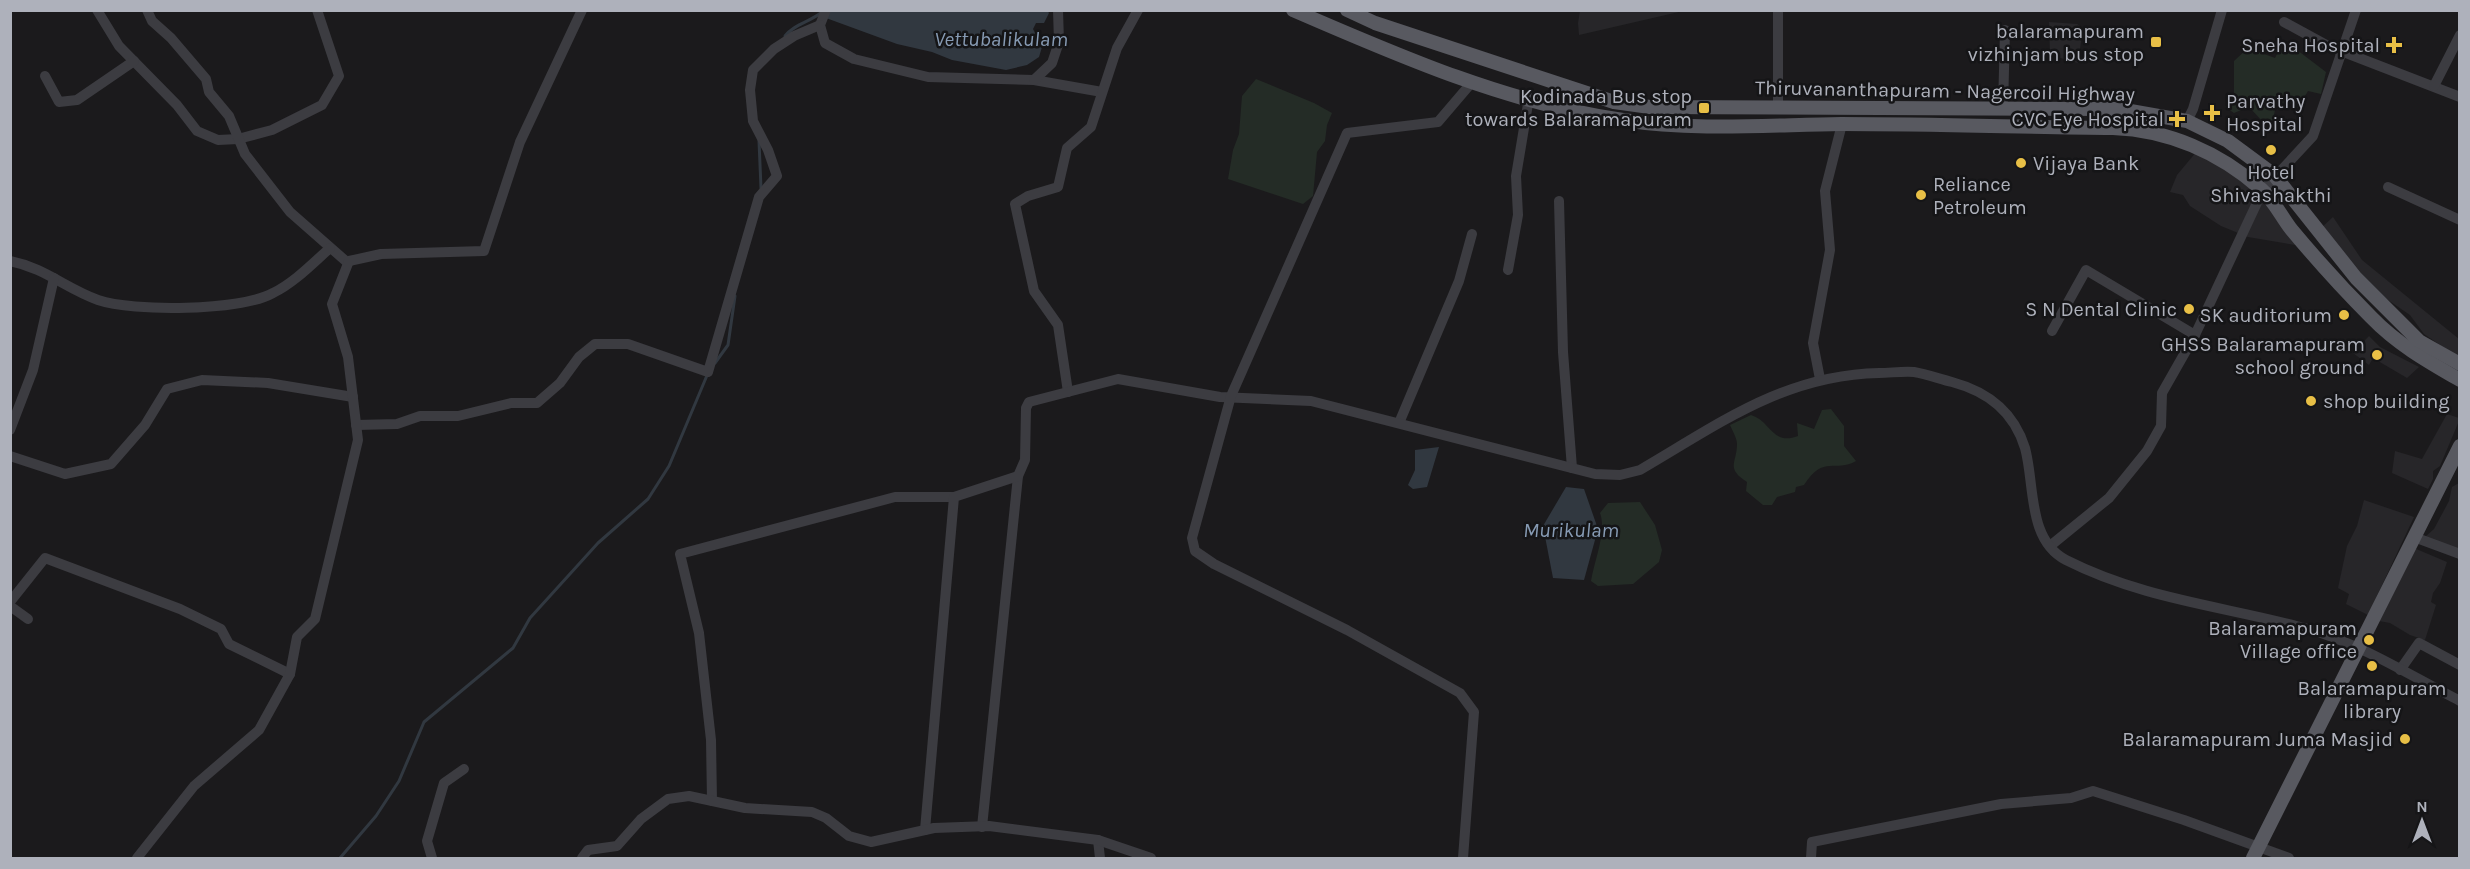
<svg xmlns="http://www.w3.org/2000/svg" width="2470" height="869" font-family="Karla,sans-serif">
	<style>
		.built { fill: #272629 }
		.green { fill: #242c26 }
		.water { fill: #313840 }
		.lines { fill: none; stroke-linecap: round; stroke-linejoin: round }
		.stream { stroke: #313840; stroke-width: 3 }
		.minor { stroke: #3c3c41; stroke-width: 10 }
		.major { stroke: #585960; stroke-width: 14 }
		.poi-dot { fill: #e8bf46; stroke: #151517; stroke-width: 2 }
		.labels { text-anchor: middle; dominant-baseline: central; stroke-width: 5; stroke-linejoin: round; paint-order: stroke }
		.poi-label { font-size: 20px; fill: #aeb1bb; stroke: #151517; text-anchor: end }
		.street-label { font-size: 20px; fill: #aeb1bb; stroke: #151517 }
		.water-label { font-size: 21px; font-style: italic; fill: #879bb4; stroke: #151517 }
	</style>
	<rect width="100%" height="100%" fill="#1b1a1c"/>
	<g class="built">
		<polygon points="1580,11 1580,10 1683,11 1579,35 1578,23"/>
		<polygon points="2049,22 2077,24 2083,28 2078,63 2050,55"/>
		<polygon points="2197,151 2246,180 2301,246 2248,237 2221,226 2190,206 2183,195 2170,192 2177,175"/>
		<polygon points="2333,217 2362,260 2459,339 2459,358 2424,334 2410,315 2372,289 2320,229"/>
		<polygon points="2369,336 2380,347 2419,367 2407,378 2373,358 2369,365 2353,353"/>
		<polygon points="2447,414 2459,418 2459,421 2440,466 2433,471 2433,479 2428,489 2392,473 2395,451 2422,459"/>
		<polygon points="2459,483 2460,546 2458,549 2425,537 2434,529 2449,501 2452,487"/>
		<polygon points="2364,500 2414,517 2368,615 2346,604 2349,594 2338,588 2347,546 2357,526"/>
		<polygon points="2414,548 2447,562 2440,583 2433,593 2431,602 2436,605 2425,640 2410,635 2390,623 2379,621"/>
	</g>
	<g class="green">
		<polygon points="2282,44 2297,50 2326,72 2321,94 2308,91 2298,108 2288,102 2276,104 2274,115 2276,128 2264,123 2249,107 2234,113 2225,107 2234,96 2234,61 2248,48 2275,58"/>
		<polygon points="1256,79 1314,103 1332,113 1327,125 1325,141 1317,152 1313,196 1303,204 1228,179 1233,150 1239,134 1242,96"/>
		<path d="M 1831,409 L 1844,426 L 1844,446 L 1856,461 C 1835,473 1824,454 1804,485 L 1796,487 L 1795,492 L 1777,497 L 1772,505 L 1763,505 L 1746,491 L 1747,482 C 1725,468 1737,463 1737,444 C 1737,438 1732,430 1730,425 L 1751,415 C 1771,421 1772,446 1798,436 L 1797,423 L 1814,429 L 1822,410 Z"/>
		<path d="M 1640,502 L 1655,525 L 1662,550 L 1659,562 L 1633,584 L 1598,586 L 1591,581 C 1594,561 1607,532 1600,513 L 1608,503 Z"/>
	</g>
	<g class="water">
		<polygon points="828,10 1047,10 1049,13 1044,23 1036,23 1033,29 1042,47 1039,57 1027,65 1006,70 952,60 932,52 897,44 826,18"/>
		<polygon points="1439,447 1427,487 1413,489 1408,485 1415,470 1415,450"/>
		<polygon points="1566,487 1584,489 1598,529 1584,580 1553,578 1543,526"/>
	</g>
	<g class="lines">
		<g class="stream">
			<path d="M 785,36 C 794,24 810,22 822,12"/>
			<polyline points="759,141 761,188"/>
			<polyline points="715,363 728,345 735,296"/>
			<polyline points="340,858 376,816 399,781 424,722 513,648 530,618 598,543 648,499 669,466 708,373"/>
		</g>
		<g class="minor">
			<polyline points="97,10 119,46 177,105 197,131 218,140 238,139 272,130 322,105 339,76 317,10"/>
			<polyline points="147,10 152,21 171,38 206,79 209,92 229,116 245,154 290,212 348,263"/>
			<polyline points="826,10 820,25 825,43 854,59 928,77 1034,80 1102,92"/>
			<polyline points="1778,10 1778,109"/>
			<polyline points="2284,22 2328,46 2460,97"/>
			<polyline points="45,76 59,102 77,100 134,61"/>
			<polyline points="1034,80 1052,63 1059,42 1058,10"/>
			<polyline points="2434,86 2460,35"/>
			<polyline points="2003,109 2005,30"/>
			<polyline points="2187,121 2193,109 2222,10"/>
			<polyline points="2388,187 2460,220"/>
			<polyline points="1559,201 1563,352 1572,468"/>
			<path d="M 10,261 C 45,268 65,288 98,300 C 133,312 240,311 273,293 C 294,283 313,263 330,248"/>
			<polyline points="1508,270 1518,215 1516,176 1529,98"/>
			<polyline points="2195,335 2263,190 2313,136 2356,10"/>
			<polyline points="1820,379 1813,343 1830,250 1825,191 1842,124"/>
			<polyline points="1068,392 1058,325 1034,291 1015,204 1028,196 1058,187 1067,148 1091,127 1117,48 1138,10"/>
			<polyline points="1399,423 1459,281 1472,234"/>
			<polyline points="356,425 397,424 420,416 458,416 511,403 537,403 560,383 579,357 595,344 628,344 708,372 759,197 777,176 768,150 753,121 750,90 753,70 774,49 794,36 820,25"/>
			<polyline points="10,430 33,370 54,278"/>
			<polyline points="10,456 65,474 111,464 145,425 167,389 202,380 268,383 353,397"/>
			<polyline points="2414,537 2460,554"/>
			<polyline points="2050,546 2109,498 2147,451 2161,426 2162,393 2195,335 2086,270 2052,331"/>
			<polyline points="10,602 45,558 180,609 221,629 229,644 290,674"/>
			<polyline points="10,606 28,619"/>
			<polyline points="2400,670 2419,643 2460,665"/>
			<polyline points="712,801 711,740 699,633 680,554 895,497 954,497"/>
			<polyline points="982,827 1018,476"/>
			<path d="M 925,830 L 954,497 L 1018,476 L 1025,460 L 1026,408 L 1029,402 L 1118,379 L 1220,397 L 1311,401 L 1595,474 L 1620,475 L 1640,470 C 1719,424 1784,375 1879,373 C 1890,373 1903,371 1914,372 C 1926,374 1940,379 1952,382 C 1989,392 2014,412 2025,448 C 2035,484 2027,540 2066,560 C 2145,600 2225,606 2308,629 C 2361,644 2411,676 2460,701"/>
			<polyline points="1098,840 1100,858"/>
			<polyline points="137,858 194,786 259,730 290,674 297,637 315,619 358,440 348,357 332,304 349,261 381,254 484,251 520,142 582,10"/>
			<polyline points="432,858 427,841 444,783 464,769"/>
			<polyline points="582,858 588,850 617,846 641,819 668,799 689,796 745,808 812,812 826,818 849,836 871,842 934,828 989,826 1098,840 1151,858"/>
			<polyline points="1463,858 1474,712 1460,693 1347,630 1214,564 1195,551 1192,538 1231,396 1347,133 1438,122 1473,81"/>
			<polyline points="1811,858 1812,842 2001,804 2071,798 2093,791 2184,820 2289,858"/>
		</g>
		<g class="major">
			<path d="M 1293,10 C 1399,56 1509,104 1623,120 C 1695,131 1768,125 1841,124 C 1931,124 2022,127 2113,128 C 2168,130 2219,152 2261,189 C 2273,199 2281,216 2291,229 C 2316,259 2343,289 2371,317 C 2397,344 2427,361 2460,380"/>
			<polyline points="1347,10 1375,23 1614,102 1650,107 2119,109 2187,121 2228,141 2274,175 2356,278 2419,341 2460,364"/>
			<polyline points="2253,858 2460,446"/>
		</g>
	</g>
	<g class="poi-dot">
		<rect x="2150" y="36" width="12" height="12" rx="3"/>
		<path d="M2391 36h6v6h6v6h-6v6h-6v-6h-6v-6h6z"/>
		<rect x="1698" y="102" width="12" height="12" rx="3"/>
		<path d="M2209 104h6v6h6v6h-6v6h-6v-6h-6v-6h6z"/>
		<path d="M2174 110h6v6h6v6h-6v6h-6v-6h-6v-6h6z"/>
		<circle cx="2271" cy="150" r="6"/>
		<circle cx="2021" cy="163" r="6"/>
		<circle cx="1921" cy="195" r="6"/>
		<circle cx="2189" cy="309" r="6"/>
		<circle cx="2344" cy="315" r="6"/>
		<circle cx="2377" cy="355" r="6"/>
		<circle cx="2311" cy="401" r="6"/>
		<circle cx="2369" cy="640" r="6"/>
		<circle cx="2372" cy="666" r="6"/>
		<circle cx="2405" cy="739" r="6"/>
	</g>
	<g class="labels">
		<g class="poi-label">
			<text x="2144" y="31">balaramapuram<tspan x="2144" dy="23">vizhinjam bus stop</tspan></text>
			<text x="2380" y="45">Sneha Hospital</text>
			<text x="1692" y="96">Kodinada Bus stop<tspan x="1692" dy="23">towards Balaramapuram</tspan></text>
			<text x="2226" y="101" text-anchor="start">Parvathy<tspan x="2226" dy="23">Hospital</tspan></text>
			<text x="2164" y="119">CVC Eye Hospital</text>
			<text x="2033" y="163" text-anchor="start">Vijaya Bank</text>
			<text x="2271" y="172" text-anchor="middle">Hotel<tspan x="2271" dy="23">Shivashakthi</tspan></text>
			<text x="1933" y="184" text-anchor="start">Reliance<tspan x="1933" dy="23">Petroleum</tspan></text>
			<text x="2177" y="309">S N Dental Clinic</text>
			<text x="2332" y="315">SK auditorium</text>
			<text x="2365" y="344">GHSS Balaramapuram<tspan x="2365" dy="23">school ground</tspan></text>
			<text x="2323" y="401" text-anchor="start">shop building</text>
			<text x="2357" y="628">Balaramapuram<tspan x="2357" dy="23">Village office</tspan></text>
			<text x="2372" y="688" text-anchor="middle">Balaramapuram<tspan x="2372" dy="23">library</tspan></text>
			<text x="2393" y="739">Balaramapuram Juma Masjid</text>
		</g>
		<g class="street-label">
			<text transform="translate(1945 91) rotate(1)">Thiruvananthapuram - Nagercoil Highway</text>
		</g>
		<g class="water-label">
			<text x="1001" y="39">Vettubalikulam</text>
			<text x="1571" y="530">Murikulam</text>
		</g>
	</g>
	<rect width="2470" height="869" fill="none" stroke="#aeb1bb" stroke-width="24"/>
	<g transform="translate(2422 821)" stroke="#151517" stroke-width="4.5" paint-order="stroke">
	<path d="M0-4.5L10 22L0 15L-10 22Z" fill="#aeb1bb"/>
	<text y="-9" font-size="16" font-weight="bold" text-anchor="middle" fill="#aeb1bb">N</text>
	</g>
</svg>
